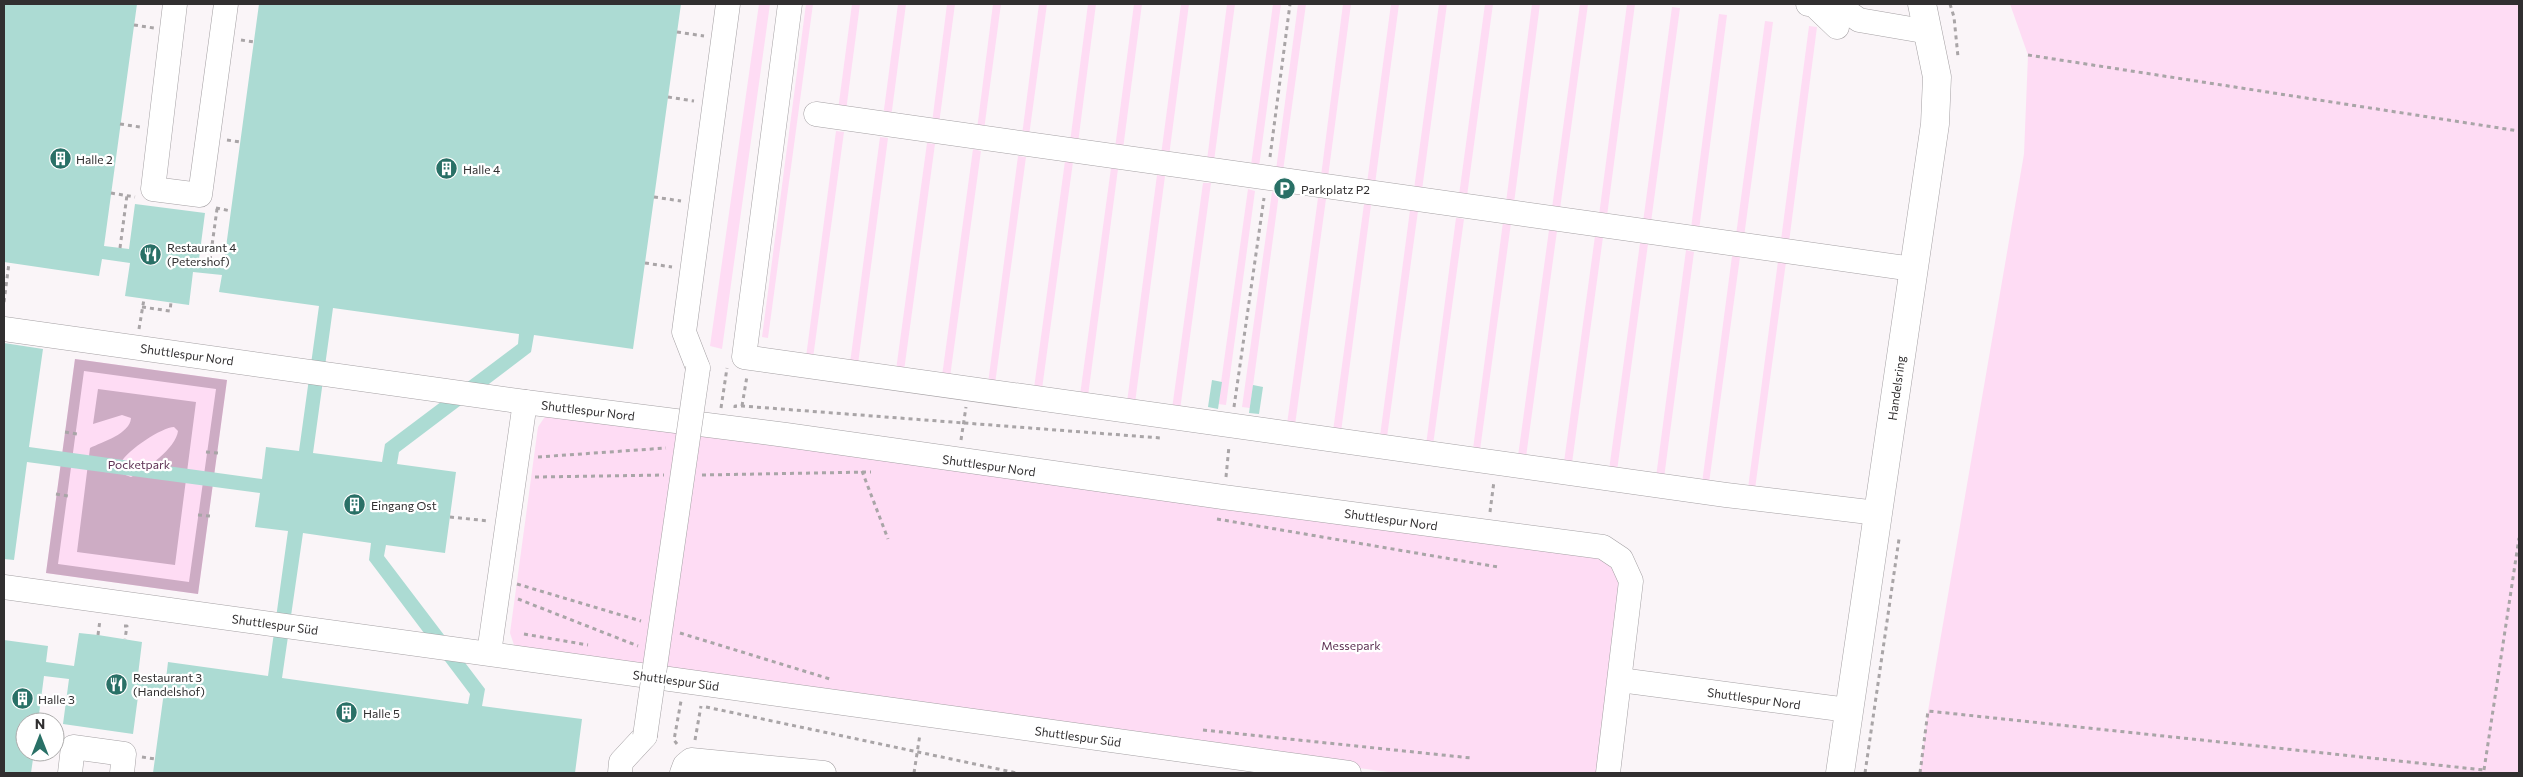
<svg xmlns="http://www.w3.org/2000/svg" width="2523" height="777" font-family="Commissioner,sans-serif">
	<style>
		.green { fill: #fedcf4 }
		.water { fill: #cdacc4; fill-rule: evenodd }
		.building { fill: #acdbd3; fill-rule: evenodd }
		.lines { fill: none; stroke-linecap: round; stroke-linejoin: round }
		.minor-casing { stroke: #a5a1a4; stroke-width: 25 }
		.major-casing { stroke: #a5a1a4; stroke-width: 29 }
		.path { stroke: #a9a5a7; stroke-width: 3; stroke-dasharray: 4 4; stroke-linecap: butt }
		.minor { stroke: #fff; stroke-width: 24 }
		.major { stroke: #fff; stroke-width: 28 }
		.minor-bridge-casing { stroke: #a5a1a4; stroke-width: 25; stroke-linecap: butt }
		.minor-bridge { stroke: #fff; stroke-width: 24 }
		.labels { text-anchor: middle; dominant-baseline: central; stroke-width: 4.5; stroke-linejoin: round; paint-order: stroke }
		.poi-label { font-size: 12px; fill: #312f30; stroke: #fff; text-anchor: start }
		.street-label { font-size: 12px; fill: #312f30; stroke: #fff }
		.park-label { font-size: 12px; fill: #5d3153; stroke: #fff }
	</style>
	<rect width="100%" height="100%" fill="#faf5f8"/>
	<g class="green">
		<polygon points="759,4 770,4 722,349 710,346"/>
		<polygon points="806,4 813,4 768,338 762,337"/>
		<polygon points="852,4 860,4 846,111 838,110"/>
		<polygon points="898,4 906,4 891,118 883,117"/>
		<polygon points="947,4 955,4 939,124 932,123"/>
		<polygon points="993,4 1001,4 984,130 977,129"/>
		<polygon points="1039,4 1047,4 1029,136 1022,135"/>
		<polygon points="1088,4 1096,4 1078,143 1070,142"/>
		<polygon points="1134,4 1142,4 1123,149 1115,148"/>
		<polygon points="1181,4 1189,4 1169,156 1161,155"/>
		<polygon points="1227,4 1235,4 1214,161 1207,160"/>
		<polygon points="1273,4 1281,4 1259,167 1251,165"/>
		<polygon points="1298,4 1306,4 1283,171 1276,170"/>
		<polygon points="1343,4 1351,4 1328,177 1321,176"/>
		<polygon points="1391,4 1399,4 1375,184 1367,183"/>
		<polygon points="1439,4 1447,4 1422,190 1414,189"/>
		<polygon points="1485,4 1493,4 1467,196 1459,195"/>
		<polygon points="1532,4 1540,4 1514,203 1506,202"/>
		<polygon points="1580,4 1588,4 1560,209 1552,208"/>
		<polygon points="1627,4 1635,4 1607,216 1599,215"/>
		<polygon points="2010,4 2519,4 2519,773 1920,773 1928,711 2024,154 2028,55"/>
		<polygon points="1672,7 1680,8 1651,222 1643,222"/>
		<polygon points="1719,14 1727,15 1699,230 1691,228"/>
		<polygon points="1765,21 1773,22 1744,237 1736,235"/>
		<polygon points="1809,26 1817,27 1789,242 1781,240"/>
		<polygon points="836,131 844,132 813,358 806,357"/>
		<polygon points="880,137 888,138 858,364 850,363"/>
		<polygon points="927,143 935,144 904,371 896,370"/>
		<polygon points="973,149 981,151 950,377 942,376"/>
		<polygon points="1018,156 1026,157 995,384 988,383"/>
		<polygon points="1065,161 1073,162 1042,389 1034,388"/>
		<polygon points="1111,168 1118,169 1088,396 1080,395"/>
		<polygon points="1157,175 1165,176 1135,403 1127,402"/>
		<polygon points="1203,183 1211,183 1180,410 1172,409"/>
		<polygon points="1248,189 1255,191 1226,405 1218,404"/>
		<polygon points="1272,192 1279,194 1250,408 1242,407"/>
		<polygon points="1318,198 1326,199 1295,425 1287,424"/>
		<polygon points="1364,204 1371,205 1341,432 1333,431"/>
		<polygon points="1410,210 1418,211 1387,437 1380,436"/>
		<polygon points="1456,218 1464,219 1433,445 1426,445"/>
		<polygon points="1503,222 1511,223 1480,450 1473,449"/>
		<polygon points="1549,230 1557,231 1526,457 1518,456"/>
		<polygon points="1595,236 1603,237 1572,463 1564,462"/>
		<polygon points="1640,243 1648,244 1617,471 1609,470"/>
		<polygon points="1686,250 1694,252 1664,478 1656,477"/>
		<polygon points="1732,256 1740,257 1709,483 1702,483"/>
		<polygon points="1778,261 1786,262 1755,489 1748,488"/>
		<polygon points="75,359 227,380 198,594 46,573"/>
		<polygon points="551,414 1596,556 1621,572 1598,773 1395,773 525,653 515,648 510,633 538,427 544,418"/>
	</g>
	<g class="water">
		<path d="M 75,359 L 227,380 L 198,594 L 46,573 ZM 84,371 L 216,389 L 189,582 L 58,564 Z"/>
		<path d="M 98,389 L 196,402 L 175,565 L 77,552 L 90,448 C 102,442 130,434 131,418 L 122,415 L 93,424 ZM 174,427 L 178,431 C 176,448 146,470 131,477 L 120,473 C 120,469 120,465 122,461 C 127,451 162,427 174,427 Z"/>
	</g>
	<g class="building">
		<path d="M 4,4 L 137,4 L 104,246 L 129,249 L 135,204 L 205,213 L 199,259 L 224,262 L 259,4 L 681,4 L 633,349 L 534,335 L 531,352 L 399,452 L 397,464 L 456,472 L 445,553 L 386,545 L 384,556 L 485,689 L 482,706 L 582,719 L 575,773 L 153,773 L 164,692 L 139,689 L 133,734 L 63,724 L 69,679 L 44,676 L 38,722 L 25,722 L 25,752 L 34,752 L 31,773 L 4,773 L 4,640 L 48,646 L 46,662 L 74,666 L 79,633 L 98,635 L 142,642 L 138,675 L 166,679 L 168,662 L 268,676 L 288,531 L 255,527 L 260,493 L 27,462 L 14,560 L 4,559 L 4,343 L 43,349 L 29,447 L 262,479 L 266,447 L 299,451 L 319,306 L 219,292 L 222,275 L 193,272 L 189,305 L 125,296 L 130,263 L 102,259 L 99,276 L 4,262 ZM 333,308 L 519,334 L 518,344 L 385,444 L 382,462 L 313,453 ZM 303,533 L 371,543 L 369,560 L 470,694 L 468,704 L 282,678 Z"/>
		<polygon points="1212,380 1222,382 1218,409 1208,407"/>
		<polygon points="1253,385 1263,387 1259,414 1249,413"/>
	</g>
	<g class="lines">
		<defs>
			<g id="minor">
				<polyline points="175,4 153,189 200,195 226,4"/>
				<polyline points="790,4 744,357 1726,495 1877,513"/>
				<polyline points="1808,4 1814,5 1837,27"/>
				<polyline points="1836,4 1859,20 1929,32"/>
				<polyline points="816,114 1913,269"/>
				<polyline points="4,329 525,402 786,435 1223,497 1603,547 1621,559 1631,581 1608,773"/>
				<polyline points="698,368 684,332 728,4"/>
				<polyline points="4,587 1349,773"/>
				<polyline points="489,653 525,402"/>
				<polyline points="1620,680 1848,710"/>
				<polyline points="70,773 73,747 124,754 122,773"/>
				<polyline points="620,773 621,762 645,736"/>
				<polyline points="682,773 685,765 691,760 824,773"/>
			</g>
			<polyline id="major" points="1840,773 1935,124 1937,77 1922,4"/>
		</defs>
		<use href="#minor" class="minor-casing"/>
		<use href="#major" class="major-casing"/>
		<g class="path">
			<polyline points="1950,4 1954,17 1958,57"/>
			<polyline points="134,25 154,28"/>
			<polyline points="677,32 704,36"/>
			<polyline points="241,40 254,42"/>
			<polyline points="2028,55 2519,131"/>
			<polyline points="668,97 694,101"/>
			<polyline points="120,124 140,127"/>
			<polyline points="227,140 240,142"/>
			<polyline points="1270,157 1290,4"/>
			<polyline points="111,193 135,197"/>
			<polyline points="654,197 681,201"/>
			<polyline points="216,208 231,211"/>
			<polyline points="120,248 127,195"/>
			<polyline points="210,260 217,209"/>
			<polyline points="645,263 672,267"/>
			<polyline points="4,302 9,263"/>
			<polyline points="142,307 170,311 171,302"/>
			<polyline points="139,329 144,299"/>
			<polyline points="742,406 747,376"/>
			<polyline points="1234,407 1264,198"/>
			<polyline points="721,408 727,368"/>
			<polyline points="735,408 735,406 742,406 1161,438"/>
			<polyline points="65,432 77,434"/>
			<polyline points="961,440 966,407"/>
			<polyline points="206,452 218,453"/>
			<polyline points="538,457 666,448"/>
			<polyline points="862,471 888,539"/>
			<polyline points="702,475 871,472"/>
			<polyline points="535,477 664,475"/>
			<polyline points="1226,477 1229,446"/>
			<polyline points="56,494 68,496"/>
			<polyline points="1490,512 1494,481"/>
			<polyline points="198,515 210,516"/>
			<polyline points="450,517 489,521"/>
			<polyline points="1217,519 1498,567"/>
			<polyline points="517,584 641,621"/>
			<polyline points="518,599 638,646"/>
			<polyline points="124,626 127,626 125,639"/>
			<polyline points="680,633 830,679"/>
			<polyline points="524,634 588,645"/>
			<polyline points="98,635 100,620"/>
			<polyline points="706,707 1017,773"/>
			<polyline points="1203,730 1471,758"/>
			<polyline points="695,740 701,706"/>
			<polyline points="677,744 674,740 681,701"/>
			<polyline points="142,757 155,759"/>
			<polyline points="2484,770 2519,538"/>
			<polyline points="914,773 920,734"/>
			<polyline points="1865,773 1899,539"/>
			<polyline points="1920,773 1928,711 2484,770 2484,773"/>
		</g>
		<use href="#minor" class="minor"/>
		<use href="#major" class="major"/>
		<defs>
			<polyline id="minor-bridge" points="645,736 698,368"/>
		</defs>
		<use href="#minor-bridge" class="minor-bridge-casing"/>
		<use href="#minor-bridge" class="minor-bridge"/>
	</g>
	<defs>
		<symbol id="building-disc" viewBox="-11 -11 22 22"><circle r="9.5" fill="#297066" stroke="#fff"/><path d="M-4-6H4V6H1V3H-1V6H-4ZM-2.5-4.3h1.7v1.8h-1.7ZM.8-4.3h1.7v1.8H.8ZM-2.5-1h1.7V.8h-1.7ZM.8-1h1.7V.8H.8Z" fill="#fff"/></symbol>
		<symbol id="parking-disc" viewBox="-11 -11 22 22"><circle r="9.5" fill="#297066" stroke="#fff"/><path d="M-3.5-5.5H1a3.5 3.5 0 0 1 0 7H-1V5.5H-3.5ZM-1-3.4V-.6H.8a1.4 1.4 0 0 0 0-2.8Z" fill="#fff"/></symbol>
		<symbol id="restaurant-disc" viewBox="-11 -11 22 22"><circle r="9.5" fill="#297066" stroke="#fff"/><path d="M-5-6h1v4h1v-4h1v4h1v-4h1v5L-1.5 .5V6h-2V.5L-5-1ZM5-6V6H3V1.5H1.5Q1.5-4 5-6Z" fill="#fff"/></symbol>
	</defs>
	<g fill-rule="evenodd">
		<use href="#building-disc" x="48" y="146" width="25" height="25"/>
		<use href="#building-disc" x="434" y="156" width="25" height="25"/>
		<use href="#parking-disc" x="1272" y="176" width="25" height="25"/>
		<use href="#restaurant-disc" x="138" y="242" width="25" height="25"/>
		<use href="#building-disc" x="342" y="492" width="25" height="25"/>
		<use href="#restaurant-disc" x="104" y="672" width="25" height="25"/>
		<use href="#building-disc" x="10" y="686" width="25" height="25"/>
		<use href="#building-disc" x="334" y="700" width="25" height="25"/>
	</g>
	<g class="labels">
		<g class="poi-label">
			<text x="76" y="159">Halle 2</text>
			<text x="463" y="169">Halle 4</text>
			<text x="1301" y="189">Parkplatz P2</text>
			<text x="167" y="247">Restaurant 4<tspan x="167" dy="14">(Petershof)</tspan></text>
			<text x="371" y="505">Eingang Ost</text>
			<text x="133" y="677">Restaurant 3<tspan x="133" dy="14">(Handelshof)</tspan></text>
			<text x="38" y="699">Halle 3</text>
			<text x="363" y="713">Halle 5</text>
		</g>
		<g class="street-label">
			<text transform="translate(187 354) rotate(8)">Shuttlespur Nord</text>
			<text transform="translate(1896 388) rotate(-82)">Handelsring</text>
			<text transform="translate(588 410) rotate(7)">Shuttlespur Nord</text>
			<text transform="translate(989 465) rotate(8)">Shuttlespur Nord</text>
			<text transform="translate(1391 519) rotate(8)">Shuttlespur Nord</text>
			<text transform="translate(275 624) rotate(8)">Shuttlespur Süd</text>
			<text transform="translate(676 680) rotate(8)">Shuttlespur Süd</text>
			<text transform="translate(1754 698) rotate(8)">Shuttlespur Nord</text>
			<text transform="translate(1078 736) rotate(8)">Shuttlespur Süd</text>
		</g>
		<g class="park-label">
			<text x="139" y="464">Pocketpark</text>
			<text x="1351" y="645">Messepark</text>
		</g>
	</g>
	<rect width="2523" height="777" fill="none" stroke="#312f30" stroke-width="10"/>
	<g transform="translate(40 737)"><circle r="24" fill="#ffffff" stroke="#adacac"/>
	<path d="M0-4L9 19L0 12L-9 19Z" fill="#297066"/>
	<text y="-8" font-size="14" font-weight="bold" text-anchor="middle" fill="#312f30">N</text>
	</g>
</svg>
